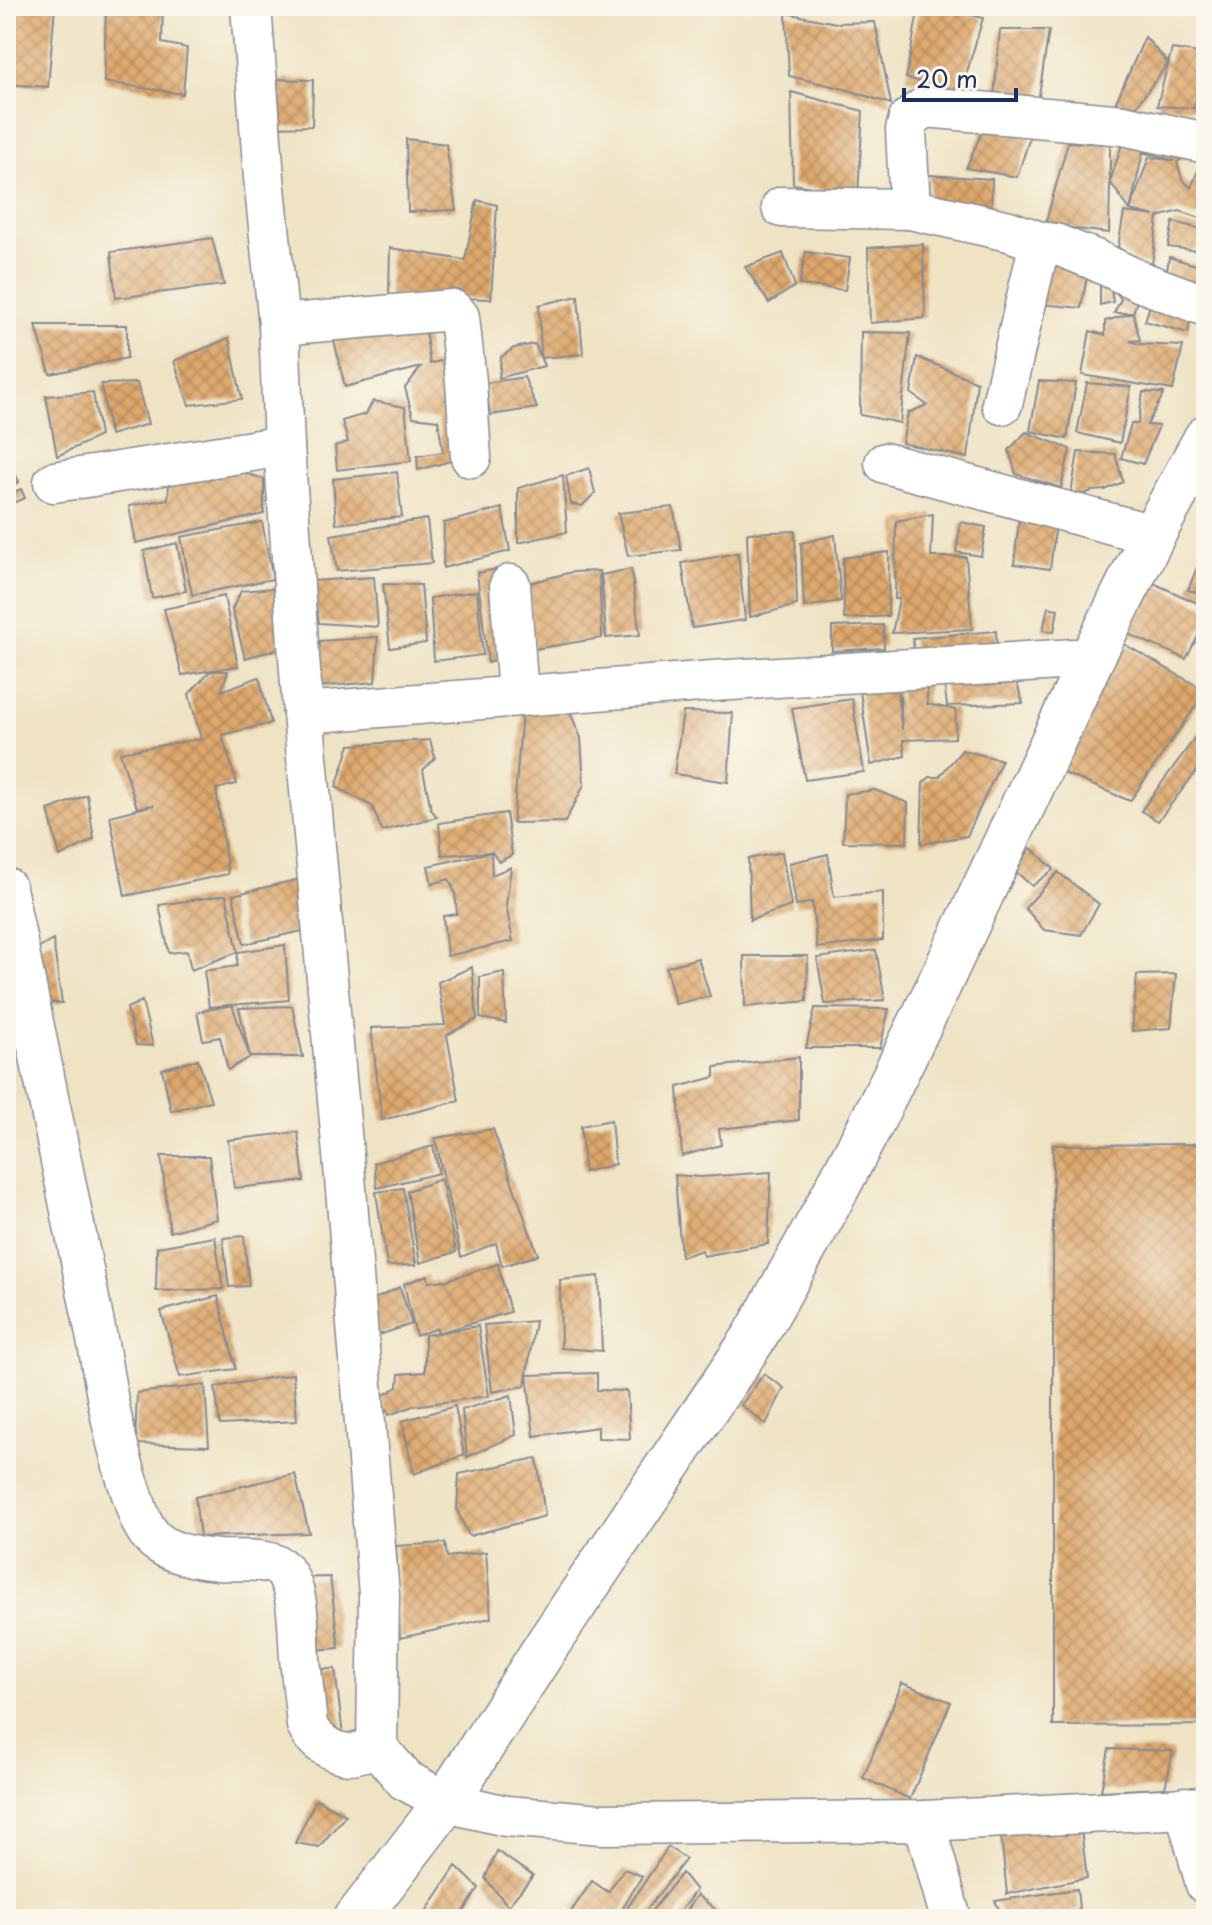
<svg xmlns="http://www.w3.org/2000/svg" width="1212" height="1925" font-family="'Playpen Sans',sans-serif">
	<style>
		.building { fill: url(#building-cross-hatch); fill-rule: evenodd }
		.lines { fill: none; stroke-linecap: round; stroke-linejoin: round }
		.minor-casing { stroke: #858991; stroke-width: 43 }
		.major-casing { stroke: #858991; stroke-width: 47 }
		.minor { stroke: #fff; stroke-width: 40 }
		.major { stroke: #fff; stroke-width: 44 }
	</style>
	<defs>
		<pattern id="building-cross-hatch" width="8" height="8" patternUnits="userSpaceOnUse" patternTransform="scale(2)"><rect width="8" height="8" fill="#dfa86c"/><path d="M0 0l8 8M0 8l8-8" fill="none" stroke="#b4895c"/></pattern>
	</defs>
	<rect width="100%" height="100%" fill="#fbf7ec"/>
	<filter id="ink" filterUnits="userSpaceOnUse"><feTurbulence type="fractalNoise" baseFrequency=".0125" numOctaves="2"/><feDisplacementMap in="SourceGraphic" scale="16" xChannelSelector="R" yChannelSelector="G"/><feConvolveMatrix kernelMatrix="1 2 1 2 8 2 1 2 1" color-interpolation-filters="sRGB"/></filter>
	<filter id="wash" filterUnits="userSpaceOnUse"><feTurbulence type="fractalNoise" baseFrequency=".006" numOctaves="4" result="noise"/><feDisplacementMap in="SourceGraphic" scale="32" xChannelSelector="R" yChannelSelector="G"/><feGaussianBlur stdDeviation="1.8" result="paint"/><feColorMatrix in="noise" values="0 0 0 0 0 0 0 0 0 0 0 0 0 0 0 0 0 1.4 0 .05"/><feComposite in="paint" operator="in"/></filter>
	<g filter="url(#wash)">
		<rect width="100%" height="100%" fill="#efe3c4"/>
		<g id="blocks">
			<g class="building">
				<polygon points="6,6 55,6 48,87 6,84"/>
				<polygon points="106,6 163,6 162,43 187,48 183,94 104,82"/>
				<polygon points="919,6 936,6 983,18 961,92 906,78"/>
				<polygon points="786,13 836,23 875,22 891,104 845,89 789,76"/>
				<polygon points="1000,30 1049,30 1037,108 994,98"/>
				<polygon points="1145,37 1168,63 1135,108 1115,104"/>
				<polygon points="1172,49 1206,54 1194,108 1157,106"/>
				<polygon points="268,79 313,80 312,126 273,127"/>
				<polygon points="791,92 863,111 858,195 793,184"/>
				<polygon points="985,125 1031,134 1017,177 966,168"/>
				<polygon points="406,139 446,144 456,210 408,212"/>
				<path d="M 1068,142 L 1110,144 L 1110,182 L 1122,144 L 1202,145 L 1177,162 L 1182,179 L 1191,188 L 1206,150 L 1206,220 L 1180,211 L 1158,217 L 1152,265 L 1133,261 L 1118,247 L 1124,212 L 1155,216 L 1130,210 L 1110,182 L 1109,233 L 1045,225 ZM 1143,152 L 1175,161 L 1149,157 L 1130,210 Z"/>
				<polygon points="929,175 992,179 991,217 930,204"/>
				<polygon points="477,200 497,205 491,299 389,296 390,248 465,260"/>
				<polygon points="1173,222 1202,229 1198,251 1168,247"/>
				<polygon points="212,238 224,285 116,298 111,252"/>
				<polygon points="923,244 925,318 870,323 868,248"/>
				<polygon points="806,252 850,258 845,290 799,285"/>
				<polygon points="1043,252 1090,261 1081,308 1041,304"/>
				<polygon points="783,253 795,286 769,303 745,267"/>
				<polygon points="1169,257 1206,268 1206,296 1164,290"/>
				<polygon points="1100,277 1138,298 1133,313 1114,313 1121,299 1110,284 1113,302 1100,305"/>
				<polygon points="1153,295 1192,307 1188,333 1145,321"/>
				<polygon points="578,296 583,354 541,358 539,305"/>
				<polygon points="1133,313 1140,340 1130,341 1139,344 1183,346 1173,390 1082,375 1090,331 1105,335 1105,321"/>
				<polygon points="36,325 127,325 127,358 50,374"/>
				<polygon points="425,329 430,364 456,356 465,383 446,400 460,409 462,458 418,470 417,456 443,452 438,420 413,417 405,388 421,367 345,387 332,332"/>
				<polygon points="861,332 910,333 900,423 860,415"/>
				<polygon points="229,338 242,399 189,405 174,361"/>
				<polygon points="535,344 544,366 499,378 501,357 514,348"/>
				<polygon points="917,357 977,382 968,458 902,443 908,413 927,405 911,393"/>
				<polygon points="524,377 537,408 490,415 486,383"/>
				<polygon points="1039,381 1076,383 1067,439 1030,431"/>
				<polygon points="137,383 148,424 110,435 101,384"/>
				<polygon points="1087,383 1131,387 1120,443 1077,433"/>
				<polygon points="93,392 100,436 57,456 46,396"/>
				<polygon points="1143,392 1164,393 1147,425 1159,426 1143,464 1121,458 1131,424 1138,424"/>
				<polygon points="373,401 405,407 411,461 337,470 335,446 348,442 342,421 366,414"/>
				<polygon points="1026,432 1070,449 1061,488 1016,474 1009,450"/>
				<polygon points="1078,452 1115,454 1123,482 1105,490 1092,491 1070,499"/>
				<polygon points="9,461 19,482 6,488 6,462"/>
				<polygon points="218,465 264,479 264,514 136,543 129,506 168,499 169,484"/>
				<polygon points="589,468 595,493 582,506 571,504 566,476"/>
				<polygon points="397,472 402,517 336,524 333,479"/>
				<polygon points="563,475 567,532 518,543 518,488"/>
				<polygon points="21,489 25,498 10,504 6,495"/>
				<polygon points="673,507 681,550 628,556 618,513"/>
				<polygon points="502,508 510,551 443,568 444,523"/>
				<polygon points="933,514 931,557 966,557 972,629 892,633 899,599 895,599 896,521"/>
				<polygon points="427,519 432,563 337,571 331,535"/>
				<polygon points="1019,520 1056,524 1050,569 1014,564"/>
				<polygon points="262,522 273,579 192,595 181,537"/>
				<polygon points="961,522 986,527 981,556 956,552"/>
				<polygon points="795,531 797,605 750,617 747,533"/>
				<polygon points="835,535 841,601 804,607 801,543"/>
				<polygon points="177,543 186,591 152,598 144,551"/>
				<polygon points="1206,545 1206,595 1188,590"/>
				<polygon points="889,552 888,616 844,619 843,558"/>
				<polygon points="738,553 745,620 692,628 682,563"/>
				<polygon points="502,568 510,654 488,663 477,573"/>
				<polygon points="631,569 640,635 606,638 601,575"/>
				<polygon points="599,571 602,638 534,649 529,583 572,572"/>
				<polygon points="374,577 378,627 319,623 312,581"/>
				<polygon points="1151,582 1206,607 1206,621 1186,659 1128,634"/>
				<polygon points="383,584 421,585 426,643 390,648"/>
				<polygon points="273,588 286,647 245,658 232,609 241,591"/>
				<polygon points="477,591 483,655 434,661 430,598"/>
				<polygon points="224,596 238,666 182,675 164,609"/>
				<polygon points="1048,607 1058,609 1054,632 1043,630"/>
				<polygon points="883,625 884,648 832,651 832,627"/>
				<polygon points="996,631 997,648 915,654 912,638"/>
				<polygon points="378,637 375,682 316,687 320,641"/>
				<polygon points="1117,640 1206,691 1130,801 1052,768"/>
				<polygon points="1011,664 1023,703 947,706 943,674"/>
				<polygon points="210,671 228,671 221,691 259,677 271,723 222,735 237,784 216,789 228,874 125,896 110,816 154,805 137,808 120,752 201,739 189,694"/>
				<polygon points="895,676 902,730 899,680 927,676 927,704 956,710 955,738 903,740 905,756 871,765 858,678"/>
				<polygon points="852,699 864,772 805,780 792,708"/>
				<polygon points="522,712 570,712 581,738 584,785 565,822 513,823"/>
				<polygon points="683,712 733,713 728,782 674,774"/>
				<polygon points="1206,723 1206,759 1158,821 1141,811"/>
				<polygon points="430,740 435,758 423,770 431,809 437,817 382,831 372,806 336,787 350,745"/>
				<polygon points="962,750 1002,760 967,836 921,844 923,783 930,777 939,777"/>
				<polygon points="875,790 908,803 907,843 843,842 845,794"/>
				<polygon points="87,795 94,839 60,857 48,810"/>
				<polygon points="506,813 512,855 499,862 492,852 442,855 439,823"/>
				<polygon points="1031,848 1054,869 1032,886 1015,871"/>
				<polygon points="491,852 492,875 511,867 506,905 513,941 447,956 443,916 457,914 455,892 449,879 432,884 428,866"/>
				<polygon points="782,852 791,906 750,920 748,859"/>
				<polygon points="828,854 834,897 883,892 883,940 817,948 812,902 796,906 789,863"/>
				<polygon points="1058,872 1099,904 1081,935 1044,930 1025,908"/>
				<polygon points="300,879 307,930 244,944 233,895"/>
				<polygon points="226,895 238,952 191,970 187,951 169,953 159,905"/>
				<polygon points="53,940 62,1003 41,1003 33,951"/>
				<polygon points="285,945 289,1000 209,1007 204,971 237,966 238,952"/>
				<polygon points="876,950 885,1000 825,1004 817,958"/>
				<polygon points="744,956 808,956 807,1001 745,1007"/>
				<polygon points="698,958 710,996 675,1004 666,967"/>
				<polygon points="472,967 477,1019 447,1035 459,1101 382,1120 371,1028 445,1025 438,982"/>
				<polygon points="504,972 506,1023 480,1018 480,977"/>
				<polygon points="1176,974 1171,1028 1132,1031 1137,975"/>
				<polygon points="142,1001 153,1046 136,1045 127,1008"/>
				<polygon points="232,1005 250,1057 228,1070 220,1037 203,1040 197,1012"/>
				<polygon points="292,1006 303,1057 250,1057 239,1008"/>
				<polygon points="815,1008 889,1009 880,1048 806,1048"/>
				<polygon points="799,1057 799,1120 719,1129 721,1145 682,1156 678,1087 715,1077 715,1067"/>
				<polygon points="198,1059 211,1101 171,1111 162,1069"/>
				<polygon points="611,1120 615,1164 584,1172 581,1126"/>
				<polygon points="493,1129 538,1255 502,1266 496,1243 461,1257 435,1138"/>
				<polygon points="298,1132 304,1181 234,1188 228,1140"/>
				<polygon points="1206,1144 1206,1725 1053,1726 1053,1145"/>
				<polygon points="433,1146 439,1173 377,1188 374,1163"/>
				<polygon points="161,1156 209,1156 217,1219 170,1232"/>
				<polygon points="771,1172 768,1244 703,1256 702,1250 681,1257 675,1175 701,1177"/>
				<polygon points="441,1179 456,1252 420,1263 407,1191"/>
				<polygon points="403,1188 416,1265 387,1266 376,1192"/>
				<polygon points="244,1236 249,1286 229,1287 223,1238"/>
				<polygon points="215,1237 223,1289 156,1291 157,1247"/>
				<polygon points="498,1264 510,1312 438,1333 437,1328 416,1336 404,1284 428,1275 429,1282 447,1280"/>
				<polygon points="599,1276 602,1351 561,1348 560,1280"/>
				<polygon points="400,1287 412,1324 379,1335 366,1303"/>
				<polygon points="218,1296 236,1369 180,1377 161,1311"/>
				<polygon points="535,1321 525,1386 492,1392 484,1325"/>
				<polygon points="478,1326 489,1396 413,1406 389,1415 380,1397 398,1387 399,1374 425,1372 425,1335"/>
				<polygon points="597,1373 597,1390 627,1391 630,1439 598,1438 598,1427 534,1436 527,1375"/>
				<polygon points="293,1374 297,1421 220,1425 215,1387"/>
				<polygon points="764,1374 784,1388 766,1424 741,1405"/>
				<polygon points="205,1385 209,1446 135,1444 137,1393"/>
				<polygon points="511,1395 516,1435 467,1457 462,1410"/>
				<polygon points="455,1406 464,1455 414,1474 402,1421"/>
				<polygon points="537,1458 545,1516 469,1536 457,1510 459,1474"/>
				<polygon points="295,1474 309,1533 200,1537 195,1497"/>
				<polygon points="445,1543 447,1557 486,1552 491,1618 400,1638 396,1546"/>
				<polygon points="330,1577 339,1648 301,1651 296,1578"/>
				<polygon points="312,1669 335,1669 343,1736 311,1732"/>
				<polygon points="902,1683 951,1702 910,1799 863,1778"/>
				<polygon points="1109,1749 1173,1751 1165,1788 1101,1791"/>
				<polygon points="316,1799 346,1815 319,1847 295,1843"/>
				<polygon points="1080,1821 1087,1878 1007,1894 1000,1826"/>
				<polygon points="668,1847 686,1859 640,1918 626,1910"/>
				<polygon points="497,1851 533,1876 508,1906 485,1878"/>
				<polygon points="456,1866 479,1888 459,1919 421,1919"/>
				<polygon points="624,1869 642,1876 616,1919 566,1919 592,1881 608,1892"/>
				<polygon points="682,1873 696,1890 674,1919 645,1919"/>
				<polygon points="1077,1889 1079,1909 1060,1919 1004,1919 995,1901"/>
				<polygon points="697,1895 728,1919 680,1919"/>
			</g>
		</g>
	</g>
	<g filter="url(#ink)">
		<use href="#blocks" fill-opacity="0" stroke="#858991" stroke-width="2"/>
		<g class="lines">
			<defs>
				<g id="minor">
					<polyline points="251,6 264,178 279,325 284,446 303,713 345,1177 379,1595 377,1747 405,1780 446,1802 506,1816 602,1824 924,1821 1206,1807"/>
					<polyline points="782,207 910,209 1009,231 1040,242 1055,244 1093,259 1139,281 1206,306"/>
					<polyline points="910,209 906,130 909,119 925,107 1123,125 1206,143"/>
					<polyline points="279,325 452,310 459,317 466,382 471,457"/>
					<polyline points="1002,404 1040,242"/>
					<polyline points="885,463 1153,535"/>
					<polyline points="54,482 284,446"/>
					<polyline points="510,585 518,696"/>
					<polyline points="303,713 713,681 1092,658"/>
					<path d="M 6,888 L 99,1349 C 107,1399 116,1449 133,1497 C 137,1510 141,1525 151,1536 C 165,1553 196,1558 218,1560 C 235,1561 271,1557 283,1570 C 300,1589 298,1634 300,1658 C 302,1681 305,1703 307,1725 C 313,1741 332,1753 350,1754 C 358,1754 369,1749 377,1747"/>
					<polyline points="1185,1807 1206,1884"/>
					<polyline points="924,1821 951,1919"/>
				</g>
				<polyline id="major" points="356,1919 446,1802 549,1642 754,1338 818,1224 871,1124 937,989 1092,658 1153,535 1206,438"/>
			</defs>
			<use href="#minor" class="minor-casing"/>
			<use href="#major" class="major-casing"/>
			<use href="#minor" class="minor"/>
			<use href="#major" class="major"/>
		</g>
	</g>
	<rect width="1212" height="1925" fill="none" stroke="#fbf7ec" stroke-width="32"/>
	<path d="M904 88v12h112v-12" fill="none" stroke="#1b2f5e" stroke-width="4"/>
	<text x="916" y="88" font-size="24" fill="#1b2f5e" stroke="#fbf7ec" stroke-width="6" paint-order="stroke">20 m</text>
</svg>
